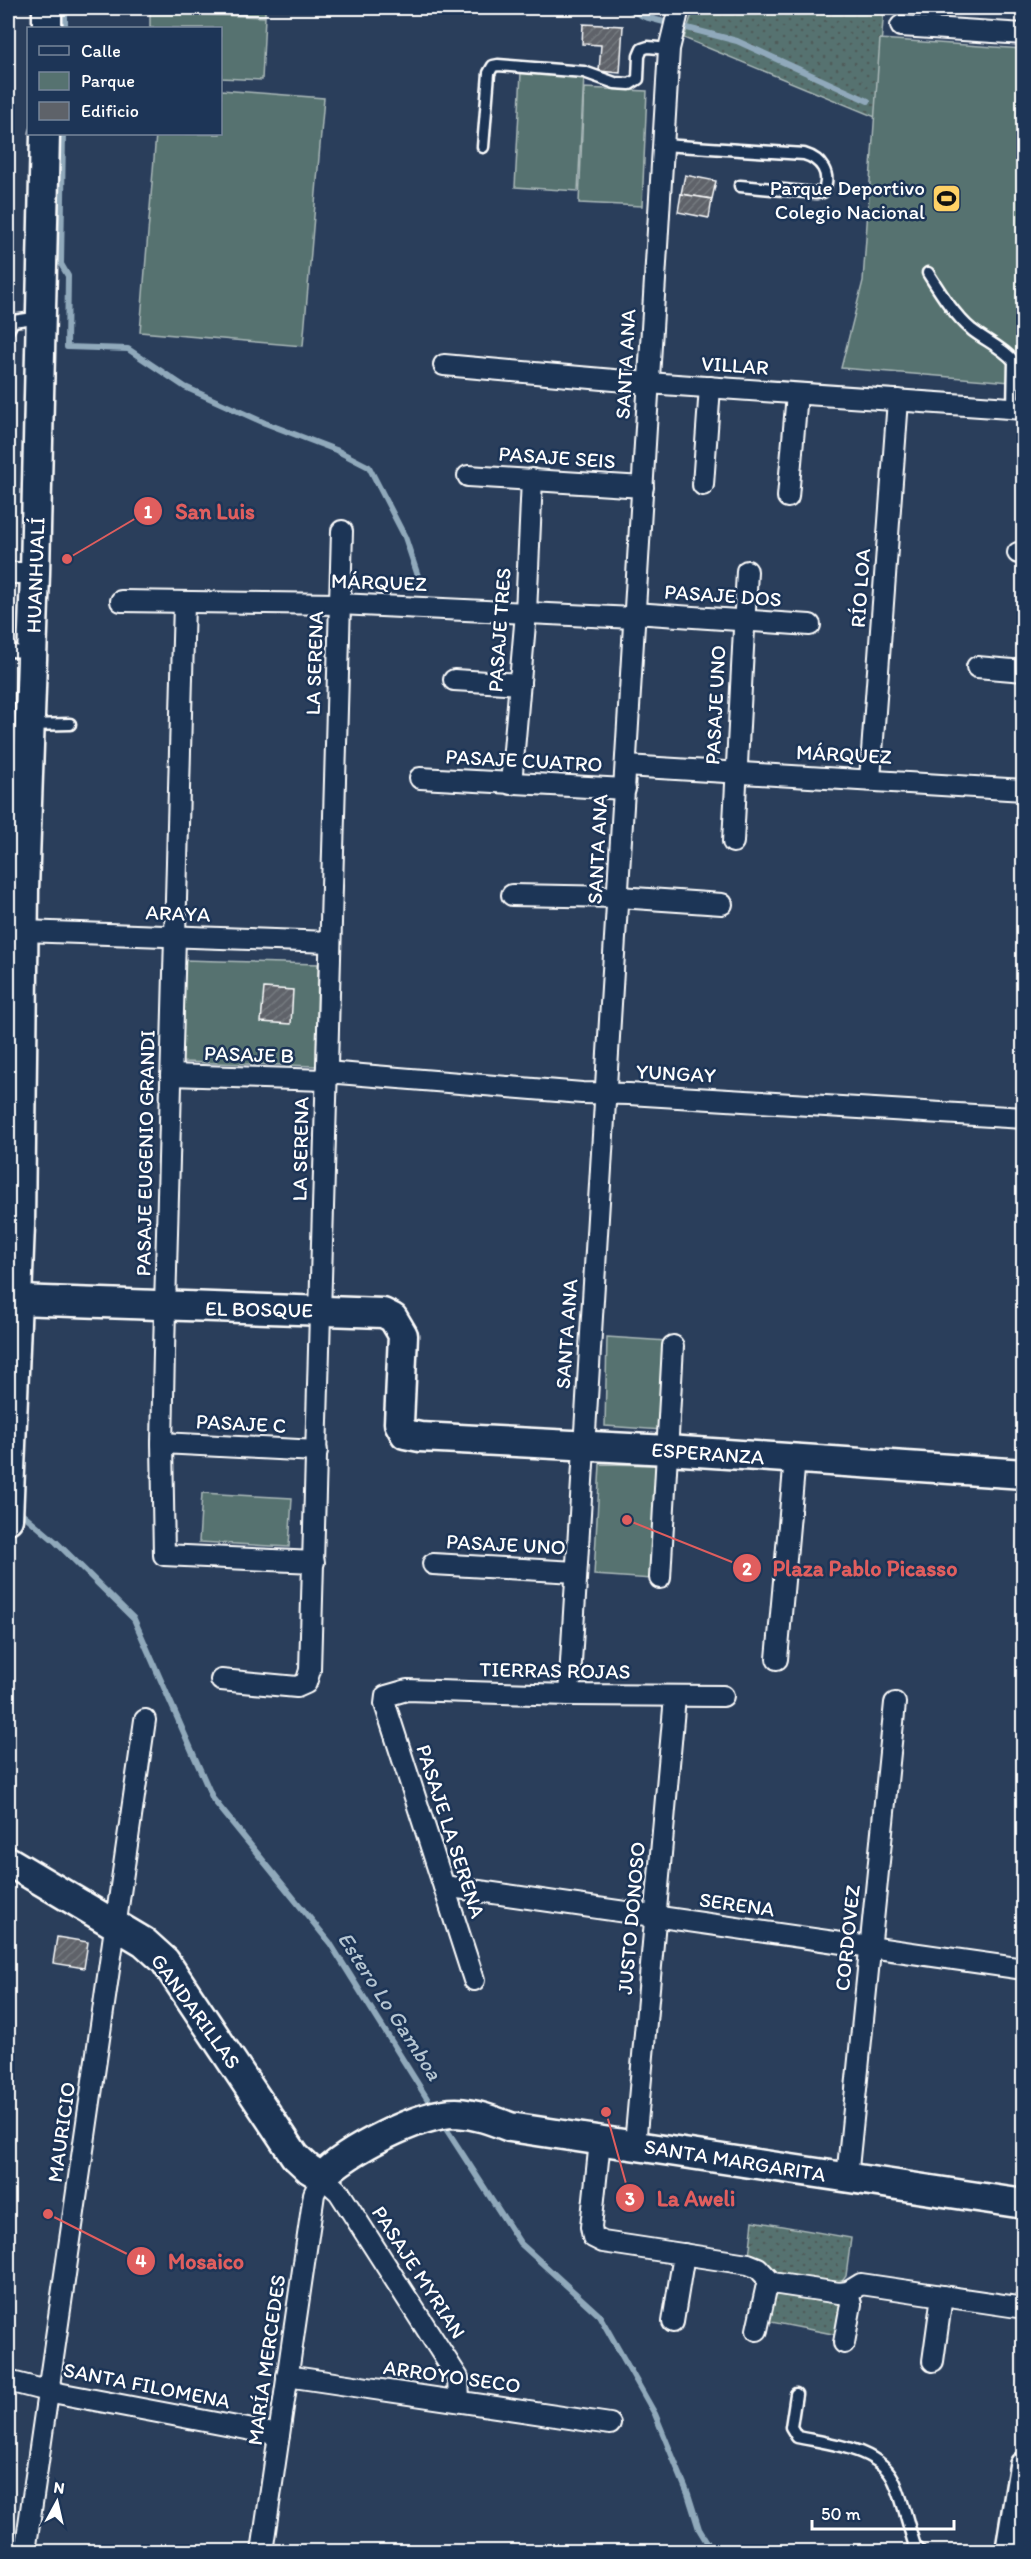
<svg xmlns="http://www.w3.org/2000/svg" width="1031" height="2559" font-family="Itim,sans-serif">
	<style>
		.grass { fill: url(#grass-dots); stroke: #aab8b8; stroke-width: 1.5 }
		.park { fill: #567270; stroke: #aab8b8; stroke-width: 1.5 }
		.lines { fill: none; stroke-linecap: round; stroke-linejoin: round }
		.stream { stroke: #90a9bb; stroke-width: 6 }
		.building { fill: url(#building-hatch); stroke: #fff; stroke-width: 1.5 }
		.lane-casing { stroke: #fff; stroke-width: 15 }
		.street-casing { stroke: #fff; stroke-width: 24 }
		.secondary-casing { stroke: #fff; stroke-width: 33 }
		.lane { stroke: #1d3557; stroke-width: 10 }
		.street { stroke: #1d3557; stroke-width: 20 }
		.secondary { stroke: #1d3557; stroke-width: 28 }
		.labels { text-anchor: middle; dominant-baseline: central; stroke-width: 5; stroke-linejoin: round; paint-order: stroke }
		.poi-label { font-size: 21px; fill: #fff; stroke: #1d3557; text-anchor: end }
		.street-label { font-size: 21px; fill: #fff; stroke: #1d3557 }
		.water-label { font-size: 22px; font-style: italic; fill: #b5c5d1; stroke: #1d3557 }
		.leader { fill: none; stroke: #e05e5e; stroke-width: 2 }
		.callout-dot { fill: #e05e5e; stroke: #1d3557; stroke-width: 2 }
		.mark-label { font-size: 18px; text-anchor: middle; font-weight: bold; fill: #fff }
		.callout-label { font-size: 22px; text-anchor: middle; font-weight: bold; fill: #e05e5e; stroke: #1d3557; stroke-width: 5; stroke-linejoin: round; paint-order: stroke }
	</style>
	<defs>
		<pattern id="grass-dots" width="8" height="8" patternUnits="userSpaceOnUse" patternTransform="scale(1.5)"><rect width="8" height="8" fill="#567270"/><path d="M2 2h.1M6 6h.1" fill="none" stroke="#505b5a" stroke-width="1.8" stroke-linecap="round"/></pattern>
		<pattern id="building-hatch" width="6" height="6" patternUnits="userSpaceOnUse" patternTransform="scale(1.5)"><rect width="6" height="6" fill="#5e6269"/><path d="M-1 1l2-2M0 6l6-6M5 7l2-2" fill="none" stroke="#767a80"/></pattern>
	</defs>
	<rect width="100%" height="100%" fill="#2a3e5b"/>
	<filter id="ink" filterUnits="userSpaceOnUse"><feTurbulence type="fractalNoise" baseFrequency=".0167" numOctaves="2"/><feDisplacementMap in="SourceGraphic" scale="12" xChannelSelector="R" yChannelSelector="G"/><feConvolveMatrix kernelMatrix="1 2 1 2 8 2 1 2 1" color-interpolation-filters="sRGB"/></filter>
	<g filter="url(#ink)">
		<g class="grass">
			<polygon points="694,8 884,9 875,117 684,38"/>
			<polygon points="753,2221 851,2238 846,2276 841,2283 773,2274 763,2259 749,2257"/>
			<polygon points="772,2294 842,2303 838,2335 766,2321"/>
		</g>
		<g class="park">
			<polygon points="151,8 265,8 265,16 150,11"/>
			<polygon points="150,12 265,17 262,80 221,78 220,28 150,28"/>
			<polygon points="880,39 1023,49 1023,383 841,368 863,281"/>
			<polygon points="521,73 584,75 578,191 515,187"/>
			<polygon points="584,88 647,91 642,206 579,203"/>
			<polygon points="221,90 324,98 303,346 140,332 156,134 220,134"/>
			<polygon points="184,960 318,964 316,1066 181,1062"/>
			<polygon points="607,1337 667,1341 663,1430 605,1426"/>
			<polygon points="600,1464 662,1465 652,1579 594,1575"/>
			<polygon points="202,1493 292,1498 289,1547 199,1542"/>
		</g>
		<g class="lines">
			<g class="stream">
				<polyline points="627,8 645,17 737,41 868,101"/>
				<polyline points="65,28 65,8"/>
				<polyline points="63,134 61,264 68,276 67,347 128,349 185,387 265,423 336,450 369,467 405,537 421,585"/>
				<polyline points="17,1509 56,1542 134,1619 213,1799 330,1943 433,2108"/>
				<polyline points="443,2124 520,2243 599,2315 655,2414 688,2494 699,2529 713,2552"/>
			</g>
		</g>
		<g class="building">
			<polygon points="583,24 623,26 620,73 599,71 601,45 582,44"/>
			<polygon points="685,175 716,181 712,199 681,194"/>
			<polygon points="681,194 712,199 709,218 678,212"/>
			<polygon points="264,988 293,990 291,1024 261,1022"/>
			<polygon points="57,1937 88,1942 84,1968 53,1963"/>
		</g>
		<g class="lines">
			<defs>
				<g id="lane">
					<path d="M 663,145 L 804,154 C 821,159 832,174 823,192 L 816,193 L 740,186"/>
					<polyline points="483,147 489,73 493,66 498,65 584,72 615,83 630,84 638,79 639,56 642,49 648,47 669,49"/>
					<path d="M 928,273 C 940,292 954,315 972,330 C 986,341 1002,347 1014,361 L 1013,408"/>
					<polyline points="8,330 13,321 41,317"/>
					<polyline points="8,651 32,652"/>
					<polyline points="30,725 70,724"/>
					<path d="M 796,2394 L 791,2427 L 797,2437 C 830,2444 881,2448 895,2483 C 904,2503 908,2526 915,2546 L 921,2552"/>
				</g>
				<g id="street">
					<polyline points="901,26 1024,34"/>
					<polyline points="444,365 648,383 1024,409"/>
					<polyline points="468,476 643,487"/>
					<polyline points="703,485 710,387"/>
					<polyline points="788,497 797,394"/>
					<polyline points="1018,553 1024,554"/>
					<polyline points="8,573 35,573"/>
					<polyline points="121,601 339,604 634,618"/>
					<polyline points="184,603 165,1307 162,1443 164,1555 314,1562"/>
					<polyline points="634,613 810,625"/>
					<polyline points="977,667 1024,671"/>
					<polyline points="454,680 520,684"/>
					<polyline points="626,766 1024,790"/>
					<polyline points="420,778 625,789"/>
					<polyline points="870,779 898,400"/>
					<polyline points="511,784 526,613 532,479"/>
					<polyline points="733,842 747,571"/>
					<polyline points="512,895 619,897 722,904"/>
					<polyline points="23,931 330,942"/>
					<polyline points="326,1072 582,1093 629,1094 1024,1118"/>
					<polyline points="171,1075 325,1080"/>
					<polyline points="162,1443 317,1451"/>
					<polyline points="433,1564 576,1572"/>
					<polyline points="660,1578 673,1346"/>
					<polyline points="777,1659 795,1458"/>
					<polyline points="221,1680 297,1687 306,1683 310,1670 342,531"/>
					<polyline points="569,1695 669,49 679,8"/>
					<polyline points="444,1886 1024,1969"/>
					<polyline points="474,1980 385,1704 386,1696 407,1690 569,1695 723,1696"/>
					<polyline points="600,2141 591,2227 593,2237 603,2242 748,2264 758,2268 772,2283 839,2293 848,2292 861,2284 1024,2308"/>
					<polyline points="635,2145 675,1697"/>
					<polyline points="847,2178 895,1703"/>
					<polyline points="673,2322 684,2254"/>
					<polyline points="757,2330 768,2280"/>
					<polyline points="844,2343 851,2304 848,2292"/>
					<polyline points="933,2361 942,2296"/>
					<polyline points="287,2376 610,2424"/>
					<polyline points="8,2381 47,2391 279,2435"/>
					<polyline points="25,2552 145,1720"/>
					<polyline points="262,2552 314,2194 322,2177 339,2192 458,2378 459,2401"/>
				</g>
				<g id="secondary">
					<polyline points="47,28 47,8"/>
					<polyline points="17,1300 383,1313 393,1318 403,1335 399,1423 405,1434 420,1437 668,1450 1024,1474"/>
					<polyline points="8,1519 20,1225 24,889 35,573 45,134"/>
					<path d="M 8,1861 L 144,1942 L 165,1961 L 295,2156 L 309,2169 L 322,2177 C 346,2151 420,2113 456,2113 C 476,2114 492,2120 510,2127 L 1024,2204"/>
					<polyline points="1010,2552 1024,2466"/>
				</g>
			</defs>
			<use href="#lane" class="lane-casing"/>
			<use href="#street" class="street-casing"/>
			<use href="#secondary" class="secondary-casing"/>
			<use href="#lane" class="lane"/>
			<use href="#street" class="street"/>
			<use href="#secondary" class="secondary"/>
		</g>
	</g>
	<defs>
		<symbol id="stadium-square" viewBox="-11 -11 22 22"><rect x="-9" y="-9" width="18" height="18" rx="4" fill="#ffd166" stroke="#1d3557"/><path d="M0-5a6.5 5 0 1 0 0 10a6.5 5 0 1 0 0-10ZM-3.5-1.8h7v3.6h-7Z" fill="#111"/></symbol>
	</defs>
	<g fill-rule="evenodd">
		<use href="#stadium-square" x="930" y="182" width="33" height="33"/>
	</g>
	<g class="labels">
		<g class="poi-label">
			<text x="925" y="187">Parque Deportivo<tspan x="925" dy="24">Colegio Nacional</tspan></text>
		</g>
		<g class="street-label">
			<text transform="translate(625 364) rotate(-87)">SANTA ANA</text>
			<text transform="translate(735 365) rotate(4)">VILLAR</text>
			<text transform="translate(557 457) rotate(4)">PASAJE SEIS</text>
			<text transform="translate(35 575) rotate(-88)">HUANHUALÍ</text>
			<text transform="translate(379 582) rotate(2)">MÁRQUEZ</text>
			<text transform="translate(860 588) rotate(-86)">RÍO LOA</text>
			<text transform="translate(723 595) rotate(4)">PASAJE DOS</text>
			<text transform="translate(499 630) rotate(-86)">PASAJE TRES</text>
			<text transform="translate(314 663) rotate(-88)">LA SERENA</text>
			<text transform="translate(715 705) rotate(-87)">PASAJE UNO</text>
			<text transform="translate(844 754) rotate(3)">MÁRQUEZ</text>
			<text transform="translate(524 760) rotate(3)">PASAJE CUATRO</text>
			<text transform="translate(597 849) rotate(-87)">SANTA ANA</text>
			<text transform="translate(178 913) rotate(2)">ARAYA</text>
			<text transform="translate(249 1054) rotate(2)">PASAJE B</text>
			<text transform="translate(676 1073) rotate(3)">YUNGAY</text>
			<text transform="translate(300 1149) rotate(-89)">LA SERENA</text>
			<text transform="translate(145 1153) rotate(-89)">PASAJE EUGENIO GRANDI</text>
			<text transform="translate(259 1309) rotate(1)">EL BOSQUE</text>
			<text transform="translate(566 1334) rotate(-86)">SANTA ANA</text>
			<text transform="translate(241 1423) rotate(3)">PASAJE C</text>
			<text transform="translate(708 1453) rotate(4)">ESPERANZA</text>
			<text transform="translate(506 1544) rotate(3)">PASAJE UNO</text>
			<text transform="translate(555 1670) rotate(1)">TIERRAS ROJAS</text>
			<text transform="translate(451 1831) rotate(72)">PASAJE LA SERENA</text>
			<text transform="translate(737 1904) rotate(8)">SERENA</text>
			<text transform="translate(631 1918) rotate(-85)">JUSTO DONOSO</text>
			<text transform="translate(847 1938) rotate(-84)">CORDOVEZ</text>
			<text transform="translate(196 2011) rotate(54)">GANDARILLAS</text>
			<text transform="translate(61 2132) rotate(-82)">MAURICIO</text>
			<text transform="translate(735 2160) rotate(9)">SANTA MARGARITA</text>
			<text transform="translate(419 2272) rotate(57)">PASAJE MYRIAN</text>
			<text transform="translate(266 2360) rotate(-82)">MARÍA MERCEDES</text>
			<text transform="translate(452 2376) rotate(8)">ARROYO SECO</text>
			<text transform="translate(147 2385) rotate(11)">SANTA FILOMENA</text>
		</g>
		<g class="water-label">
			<text transform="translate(390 2006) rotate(57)">Estero Lo Gamboa</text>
		</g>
	</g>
	<path class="leader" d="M67 559L148 511M627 1520L747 1568M606 2112L630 2198M48 2214L141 2261"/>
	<g class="callout-dot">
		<circle cx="67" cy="559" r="6"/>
		<circle cx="627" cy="1520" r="6"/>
		<circle cx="606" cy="2112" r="6"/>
		<circle cx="48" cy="2214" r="6"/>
		<circle cx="148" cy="511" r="15"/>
		<circle cx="747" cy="1568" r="15"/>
		<circle cx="630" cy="2198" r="15"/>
		<circle cx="141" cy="2261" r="15"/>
	</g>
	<g class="mark-label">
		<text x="148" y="518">1</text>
		<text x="747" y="1575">2</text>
		<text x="630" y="2205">3</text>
		<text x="141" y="2267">4</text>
	</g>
	<g class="callout-label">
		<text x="215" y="519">San Luis</text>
		<text x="865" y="1576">Plaza Pablo Picasso</text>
		<text x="696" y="2206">La Aweli</text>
		<text x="206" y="2269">Mosaico</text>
	</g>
	<rect width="1031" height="2559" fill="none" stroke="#1d3557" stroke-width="30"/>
	<rect x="15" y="15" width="1001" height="2529" fill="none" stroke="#fff" stroke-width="2" filter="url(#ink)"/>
	<rect x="27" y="27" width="195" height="108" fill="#1d3557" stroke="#77869a" stroke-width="1.5"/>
	<rect x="39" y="46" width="30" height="9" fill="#1d3557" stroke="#77869a" stroke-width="1.5"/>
	<text x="81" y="57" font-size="18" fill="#ffffff">Calle</text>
	<rect x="39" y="72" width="30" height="18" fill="#567270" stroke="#77869a" stroke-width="1.5"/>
	<text x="81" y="87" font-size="18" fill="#ffffff">Parque</text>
	<rect x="39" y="102" width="30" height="18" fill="#5e6269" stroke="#77869a" stroke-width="1.5"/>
	<text x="81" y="117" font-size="18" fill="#ffffff">Edificio</text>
	<g transform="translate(57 2502) rotate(8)" stroke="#1d3557" stroke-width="4.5" paint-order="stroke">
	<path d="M0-4.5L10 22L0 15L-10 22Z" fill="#ffffff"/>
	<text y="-9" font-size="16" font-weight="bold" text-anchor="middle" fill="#ffffff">N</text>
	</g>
	<path d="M812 2520v9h142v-9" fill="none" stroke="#ffffff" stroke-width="3"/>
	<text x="821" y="2520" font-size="18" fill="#ffffff" stroke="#1d3557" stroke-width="4.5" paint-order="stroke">50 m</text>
</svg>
